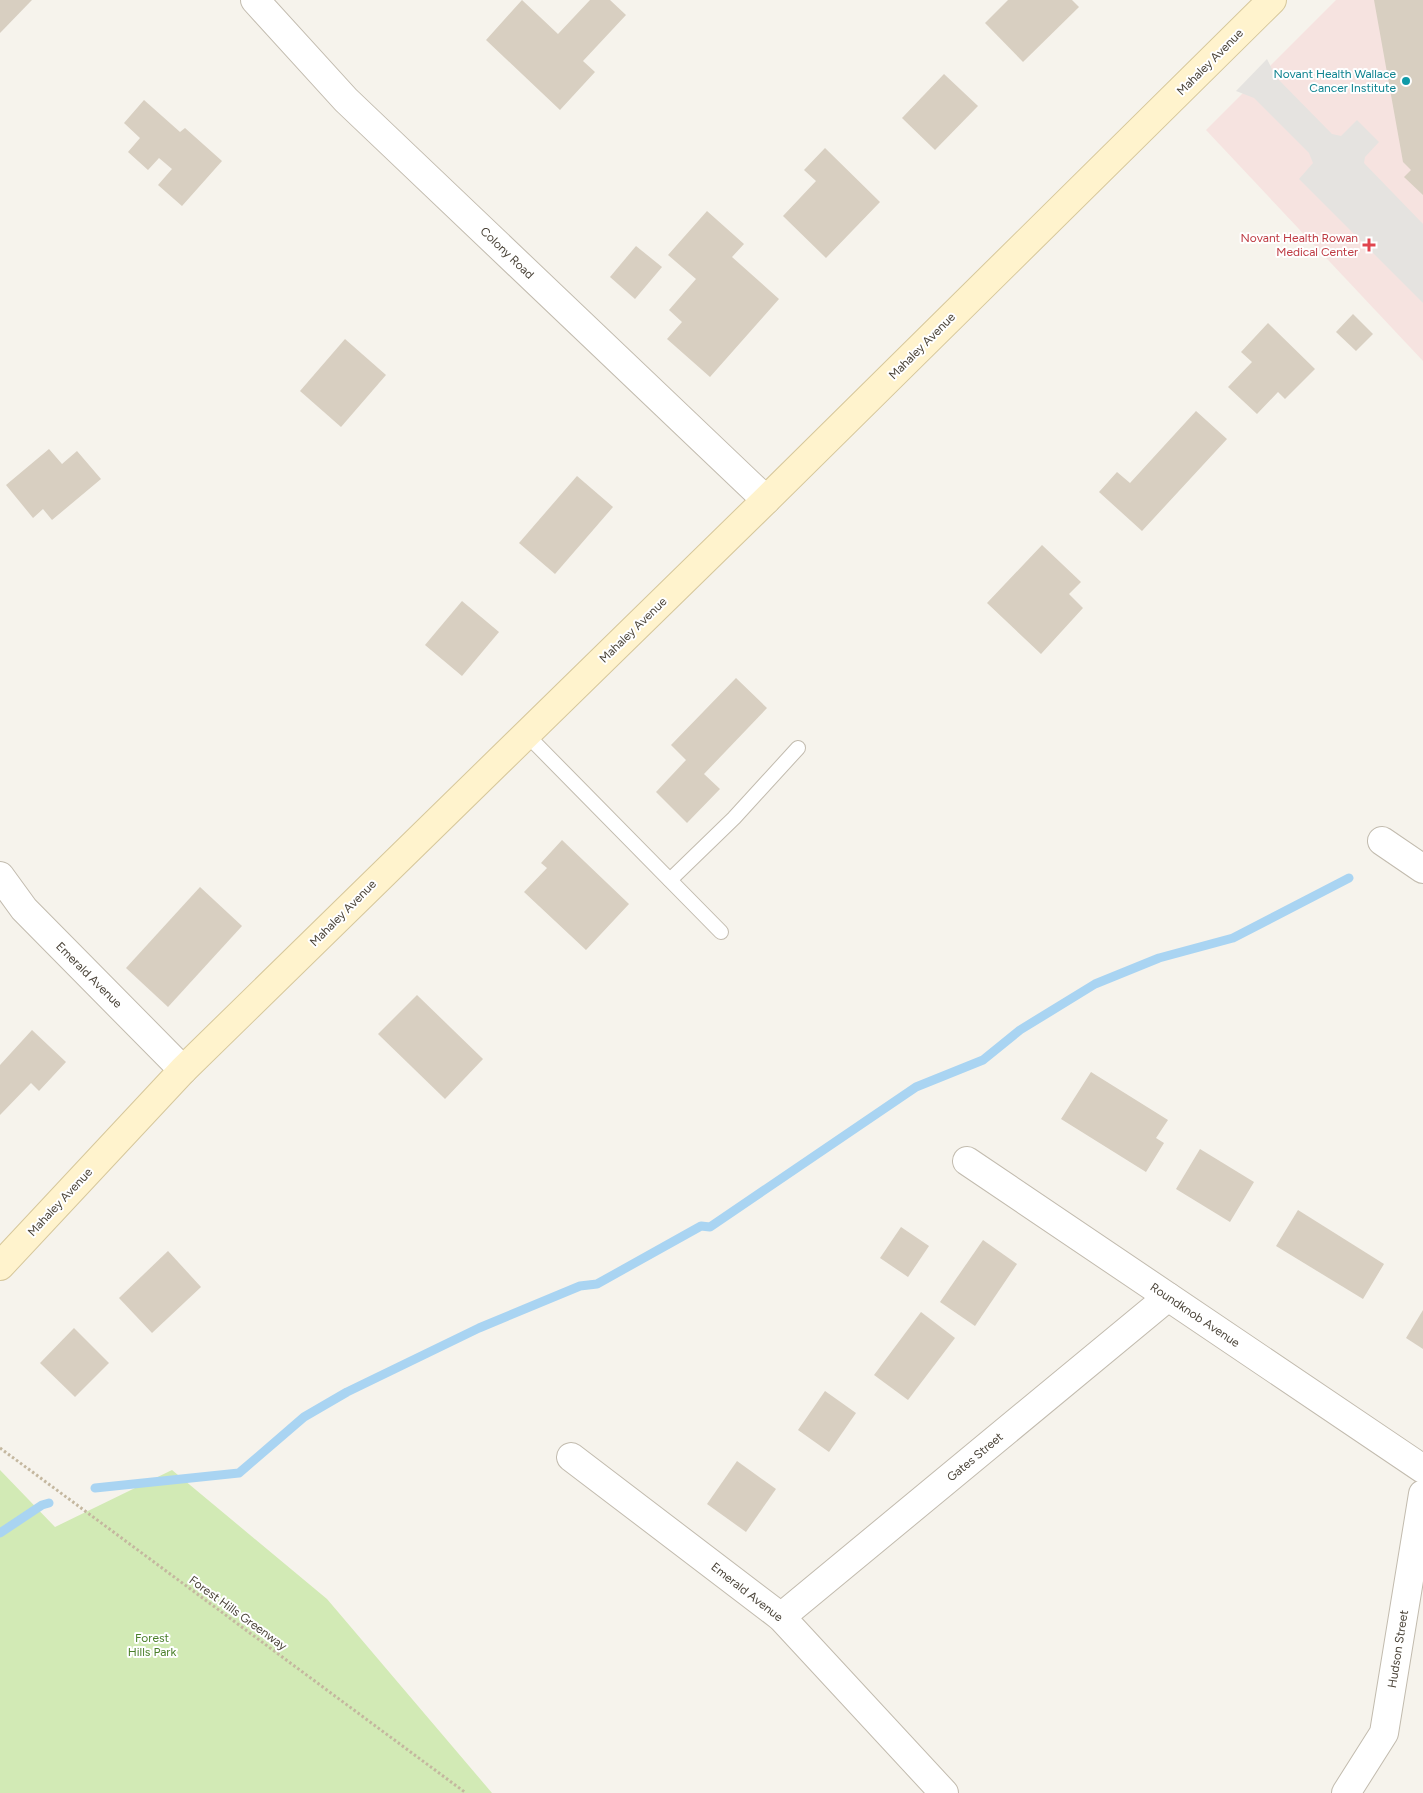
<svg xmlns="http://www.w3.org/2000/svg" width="1423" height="1793" font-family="Figtree,sans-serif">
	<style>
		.medical { fill: #f6e3e0 }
		.green { fill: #d2eab5 }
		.parking { fill: #e5e3e0 }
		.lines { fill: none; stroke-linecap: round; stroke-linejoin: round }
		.stream { stroke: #a9d4f2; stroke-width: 9 }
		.building { fill: #d8cfc1 }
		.lane-casing { stroke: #c2bbae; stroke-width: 16 }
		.street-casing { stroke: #c2bbae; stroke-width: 30 }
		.secondary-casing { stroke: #d6c79b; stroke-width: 30 }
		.path { stroke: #c4b79f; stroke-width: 3; stroke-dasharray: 2.5 2.5; stroke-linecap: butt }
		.lane { stroke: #fff; stroke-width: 14 }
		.street { stroke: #fff; stroke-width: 28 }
		.secondary { stroke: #fff3cd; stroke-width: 28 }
		.culture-dot { fill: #0f9aa8; stroke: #fff; stroke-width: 2 }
		.health-dot { fill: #e0444e; stroke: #fff; stroke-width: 2 }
		.labels { text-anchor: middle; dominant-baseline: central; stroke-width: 4; stroke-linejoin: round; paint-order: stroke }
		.street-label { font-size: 12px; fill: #4b4439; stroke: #fff }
		.culture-label { font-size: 12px; fill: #0d838f; stroke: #fff; text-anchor: end }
		.health-label { font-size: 12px; fill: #be3a42; stroke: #fff; text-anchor: end }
		.park-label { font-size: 12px; fill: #4a7f2a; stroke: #fff }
	</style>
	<rect width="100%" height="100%" fill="#f6f3ec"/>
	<polygon class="medical" points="1336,0 1423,0 1423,361 1206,130"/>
	<polygon class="green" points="0,1470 55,1527 172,1470 327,1599 492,1793 0,1793"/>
	<polygon class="parking" points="1267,59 1276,77 1332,134 1341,136 1357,120 1379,142 1365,157 1364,163 1423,224 1423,303 1299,179 1313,163 1309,153 1254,98 1236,91"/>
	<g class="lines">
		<g class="stream">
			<polyline points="95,1488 239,1473 304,1417 347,1392 479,1328 580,1286 597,1284 701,1226 710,1227 916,1087 983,1060 1020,1030 1095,984 1159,958 1233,938 1349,878"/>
			<polyline points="0,1533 42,1505 49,1503"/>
		</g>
	</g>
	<g class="building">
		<polygon points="0,0 32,0 0,33"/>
		<polygon points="522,0 558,34 590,0 610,0 626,15 583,61 595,72 560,110 486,40"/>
		<polygon points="1008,0 1072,0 1079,7 1023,62 985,23"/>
		<polygon points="1374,0 1423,0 1423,195 1404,177 1411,170 1403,162"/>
		<polygon points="944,74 978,106 935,150 902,118"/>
		<polygon points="144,100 180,132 185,128 222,161 182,206 158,185 172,169 159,158 148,170 128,152 140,138 124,123"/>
		<polygon points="825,148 880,202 826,258 783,216 816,181 804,170"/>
		<polygon points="707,211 744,244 732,257 779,299 710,377 667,339 682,322 669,310 696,279 668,255"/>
		<polygon points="636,246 662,267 635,299 610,277"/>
		<polygon points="1353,314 1373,334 1356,351 1336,332"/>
		<polygon points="1268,323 1315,369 1285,399 1278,392 1257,414 1228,387 1252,362 1241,352"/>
		<polygon points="345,339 386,375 341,427 300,391"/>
		<polygon points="1196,411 1227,439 1142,531 1099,492 1117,472 1130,483"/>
		<polygon points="49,449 62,464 77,451 101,479 52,520 43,509 33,518 6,485"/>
		<polygon points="577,476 613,507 555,574 519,543"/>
		<polygon points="1042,545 1081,582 1069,594 1083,608 1041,654 987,603"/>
		<polygon points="462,601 499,632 462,676 425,645"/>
		<polygon points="736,678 767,708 704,774 720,789 687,823 656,792 686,760 671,745"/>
		<polygon points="562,840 629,904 586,950 524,892 547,868 541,863"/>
		<polygon points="200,887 242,926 168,1007 126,968"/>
		<polygon points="417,995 483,1059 445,1099 378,1034"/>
		<polygon points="32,1030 66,1062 39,1091 31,1083 0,1115 0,1065"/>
		<polygon points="1091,1072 1168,1120 1156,1138 1164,1143 1146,1172 1061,1119"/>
		<polygon points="1200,1149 1254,1182 1230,1222 1176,1189"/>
		<polygon points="1298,1210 1384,1264 1363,1299 1276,1246"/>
		<polygon points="901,1227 929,1246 908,1277 880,1258"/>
		<polygon points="983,1240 1017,1264 975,1326 940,1302"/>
		<polygon points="168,1251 201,1287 152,1333 119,1298"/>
		<polygon points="1423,1310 1423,1349 1406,1338"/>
		<polygon points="921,1312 955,1338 908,1400 874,1375"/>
		<polygon points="74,1328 109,1363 75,1397 40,1363"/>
		<polygon points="825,1391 856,1413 829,1452 798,1430"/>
		<polygon points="737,1461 776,1489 746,1532 707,1504"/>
	</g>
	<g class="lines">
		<defs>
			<g id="lane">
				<polyline points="526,734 721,932"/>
				<polyline points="670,880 734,818 798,748"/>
			</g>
			<g id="street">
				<polyline points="255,0 346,100 766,500"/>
				<polyline points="1382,841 1423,869"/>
				<polyline points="0,876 24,909 183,1070"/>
				<polyline points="967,1161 1423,1469"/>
				<polyline points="571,1457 781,1617 944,1793"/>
				<polyline points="781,1617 1168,1297"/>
				<polyline points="1346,1793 1384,1733 1423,1494"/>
			</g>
			<polyline id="secondary" points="0,1266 183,1070 766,500 1272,0"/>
		</defs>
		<use href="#lane" class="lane-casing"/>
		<use href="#street" class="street-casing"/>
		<use href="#secondary" class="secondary-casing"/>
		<polyline class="path" points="0,1448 466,1793"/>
		<use href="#lane" class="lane"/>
		<use href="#street" class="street"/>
		<use href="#secondary" class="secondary"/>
	</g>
	<circle class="culture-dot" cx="1406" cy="81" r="5"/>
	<path class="health-dot" d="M1366.5 237.5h5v5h5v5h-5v5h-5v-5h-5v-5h5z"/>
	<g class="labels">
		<g class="street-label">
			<text transform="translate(1210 62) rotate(-45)">Mahaley Avenue</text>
			<text transform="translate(507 253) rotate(44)">Colony Road</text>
			<text transform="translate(922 346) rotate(-45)">Mahaley Avenue</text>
			<text transform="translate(633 630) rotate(-44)">Mahaley Avenue</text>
			<text transform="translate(343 913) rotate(-45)">Mahaley Avenue</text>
			<text transform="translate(89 975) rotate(45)">Emerald Avenue</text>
			<text transform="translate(60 1202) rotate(-47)">Mahaley Avenue</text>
			<text transform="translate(1195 1315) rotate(34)">Roundknob Avenue</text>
			<text transform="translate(975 1457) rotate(-40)">Gates Street</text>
			<text transform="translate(747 1592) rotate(38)">Emerald Avenue</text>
			<text transform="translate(238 1613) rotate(36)">Forest Hills Greenway</text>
			<text transform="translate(1398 1649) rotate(-81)">Hudson Street</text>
		</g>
		<g class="culture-label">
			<text x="1396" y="74">Novant Health Wallace<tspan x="1396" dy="14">Cancer Institute</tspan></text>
		</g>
		<g class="health-label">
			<text x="1358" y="238">Novant Health Rowan<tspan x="1358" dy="14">Medical Center</tspan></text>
		</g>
		<g class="park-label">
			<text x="152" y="1638">Forest<tspan x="152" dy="14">Hills Park</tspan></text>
		</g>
	</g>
</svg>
